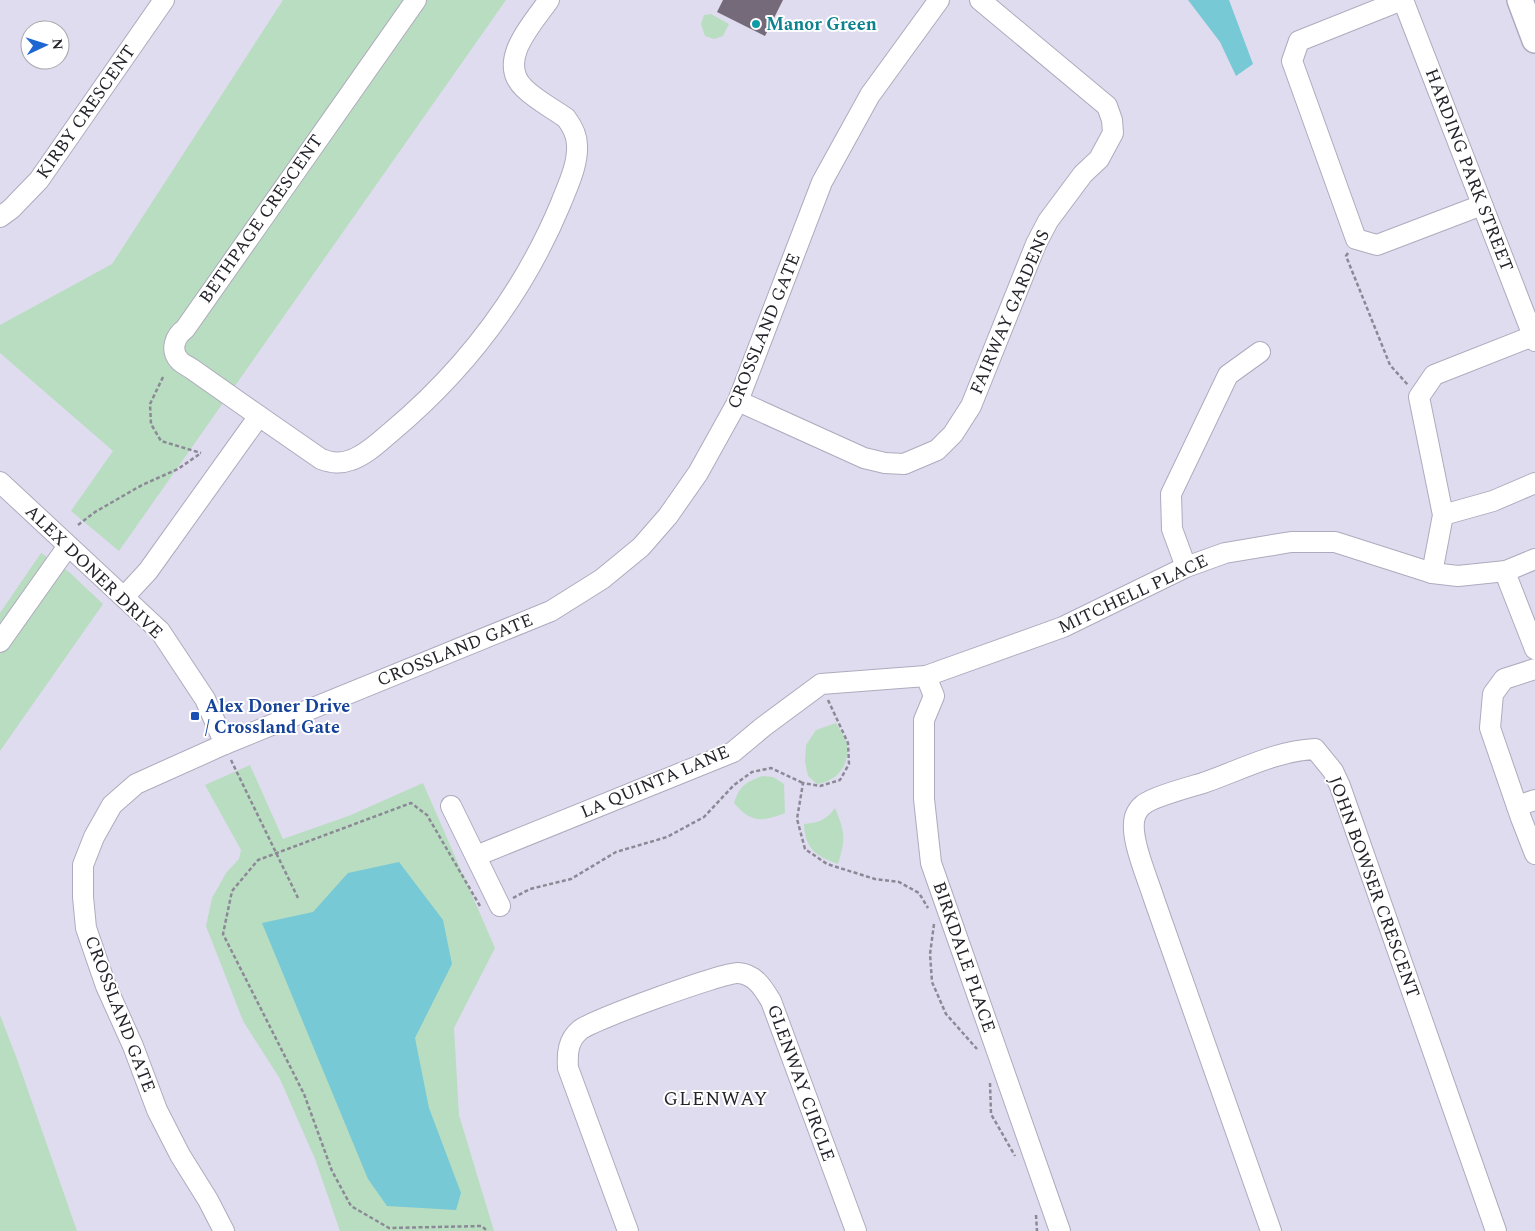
<svg xmlns="http://www.w3.org/2000/svg" width="1535" height="1231" font-family="Spectral,serif">
	<style>
		.green { fill: #b8ddc0 }
		.water { fill: #77c9d6 }
		.building { fill: #756a79 }
		.lines { fill: none; stroke-linecap: round; stroke-linejoin: round }
		.minor-casing { stroke: #afaabd; stroke-width: 22 }
		.major-casing { stroke: #afaabd; stroke-width: 28 }
		.path { stroke: #8c8997; stroke-width: 2.5; stroke-dasharray: 4 2.5; stroke-linecap: butt }
		.minor { stroke: #fff; stroke-width: 20 }
		.major { stroke: #fff; stroke-width: 25 }
		.culture-dot { fill: #0f9aa8; stroke: #fff; stroke-width: 2 }
		.transit-dot { fill: #1a4fb4; stroke: #fff; stroke-width: 2 }
		.labels { text-anchor: middle; dominant-baseline: central; stroke-width: 4; stroke-linejoin: round; paint-order: stroke }
		.culture-label { font-size: 18px; font-weight: bold; fill: #0d838f; stroke: #fff; text-anchor: start }
		.street-label { font-size: 18px; fill: #24232a; stroke: #fff }
		.transit-label { font-size: 18px; font-weight: bold; fill: #164399; stroke: #fff; text-anchor: start }
		.neighbourhood-label { font-size: 19px; letter-spacing: 1px; fill: #24232a; stroke: #fff }
	</style>
	<rect width="100%" height="100%" fill="#e0dcef"/>
	<g class="green">
		<polygon points="283,0 506,0 119,551 71,511 113,451 0,353 0,325 112,264"/>
		<polygon points="711,14 729,24 723,36 714,39 705,36 701,24 704,15"/>
		<polygon points="41,553 69,572 103,604 0,751 0,613"/>
		<path d="M 836,723 C 839,729 844,735 846,741 C 852,763 838,781 817,784 L 808,776 L 805,762 L 806,745 L 816,730 Z"/>
		<polygon points="250,765 283,839 351,815 423,783 495,948 454,1028 459,1115 494,1231 340,1231 315,1159 280,1079 243,1021 206,926 212,898 226,873 239,859 241,850 205,785"/>
		<path d="M 762,776 L 773,777 L 784,784 L 785,813 C 761,822 751,823 734,803 C 740,785 745,783 762,776 Z"/>
		<path d="M 835,808 C 845,832 846,839 838,864 C 816,856 805,849 804,824 C 817,823 827,820 835,808 Z"/>
		<polygon points="0,1015 17,1059 77,1231 0,1231"/>
	</g>
	<g class="water">
		<polygon points="1188,0 1229,0 1253,64 1236,76 1220,42"/>
		<polygon points="399,862 443,920 452,964 415,1038 429,1108 461,1193 456,1210 387,1206 368,1179 262,923 313,912 348,873"/>
	</g>
	<polygon class="building" points="723,0 783,0 765,36 717,12"/>
	<g class="lines">
		<defs>
			<g id="minor">
				<polyline points="1402,0 1299,41 1292,61 1356,239 1377,245 1482,205"/>
				<polyline points="1403,0 1535,341"/>
				<polyline points="0,217 11,209 39,180 164,0"/>
				<polyline points="738,401 864,458 885,463 904,464 937,450 953,434 971,406 1036,244 1048,221 1083,174 1099,159 1113,133 1112,120 1107,106 980,0"/>
				<path d="M 259,416 L 192,369 C 188,366 182,364 179,360 C 170,350 175,336 185,329 L 416,0"/>
				<polyline points="0,482 160,631 205,699 225,744"/>
				<polyline points="1443,515 1493,501 1535,483"/>
				<polyline points="1186,567 1172,529 1171,494 1228,375 1260,352"/>
				<polyline points="1506,571 1508,580 1535,649"/>
				<polyline points="1432,573 1443,515 1419,397 1434,375 1533,336"/>
				<path d="M 124,597 L 148,571 L 259,416 L 321,459 C 332,463 340,464 351,460 C 366,455 379,442 391,432 C 465,370 524,292 561,203 C 568,185 578,165 577,145 C 577,135 572,126 566,118 C 552,108 536,100 524,88 C 496,61 533,23 549,0"/>
				<polyline points="0,642 68,546"/>
				<polyline points="1535,669 1504,679 1493,694 1490,728 1521,818 1535,854"/>
				<polyline points="926,676 934,696 924,720 924,799 931,863 1060,1231"/>
				<polyline points="451,806 500,906"/>
				<polyline points="1517,806 1535,800"/>
				<polyline points="476,856 733,752 763,727 821,684 926,676 1063,627 1186,567 1225,553 1291,542 1335,542 1432,573 1458,576 1506,571 1535,559"/>
				<polyline points="224,1231 208,1200 180,1155 157,1110 133,1046 106,986 86,928 83,897 83,865 94,837 112,805 136,784 225,744 551,611 602,579 641,547 668,516 698,473 738,401 822,182 870,95 939,0"/>
				<path d="M 628,1231 L 568,1068 C 567,1053 568,1040 580,1030 C 592,1020 724,972 738,973 C 755,974 763,988 771,1001 L 856,1231"/>
				<path d="M 1271,1231 L 1154,899 C 1148,879 1127,833 1136,814 C 1137,812 1140,807 1143,805 C 1152,797 1190,787 1203,783 C 1241,770 1275,751 1315,749 L 1333,771 L 1340,786 L 1496,1231"/>
			</g>
			<polyline id="major" points="1520,0 1535,40"/>
		</defs>
		<use href="#minor" class="minor-casing"/>
		<use href="#major" class="major-casing"/>
		<g class="path">
			<polyline points="1348,253 1346,256 1390,365 1408,385"/>
			<polyline points="163,377 150,404 151,424 161,441 201,453"/>
			<polyline points="78,525 95,512 142,485 178,469 201,453"/>
			<polyline points="828,700 848,743 849,764 840,780 820,786 803,783 797,819 805,849 827,864 875,879 899,882 919,893 928,908"/>
			<polyline points="231,760 298,898"/>
			<polyline points="513,898 530,889 571,879 616,852 667,837 704,817 734,785 752,772 771,768 803,783"/>
			<polyline points="480,906 427,815 411,803 258,860 232,891 223,934 304,1094 332,1171 351,1206 389,1228 482,1226 487,1231"/>
			<polyline points="934,924 930,954 932,982 946,1014 977,1049"/>
			<polyline points="990,1083 991,1114 1015,1156"/>
			<polyline points="1036,1215 1037,1231"/>
		</g>
		<use href="#minor" class="minor"/>
		<use href="#major" class="major"/>
	</g>
	<circle class="culture-dot" cx="756" cy="24" r="5"/>
	<rect class="transit-dot" x="190" y="711" width="10" height="10" rx="2.5"/>
	<g class="labels">
		<g class="culture-label">
			<text x="766" y="24">Manor Green</text>
		</g>
		<g class="street-label">
			<text transform="translate(86 112) rotate(-55)">KIRBY CRESCENT</text>
			<text transform="translate(1469 170) rotate(69)">HARDING PARK STREET</text>
			<text transform="translate(261 219) rotate(-55)">BETHPAGE CRESCENT</text>
			<text transform="translate(1010 312) rotate(-67)">FAIRWAY GARDENS</text>
			<text transform="translate(764 331) rotate(-68)">CROSSLAND GATE</text>
			<text transform="translate(94 572) rotate(44)">ALEX DONER DRIVE</text>
			<text transform="translate(1133 594) rotate(-25)">MITCHELL PLACE</text>
			<text transform="translate(455 650) rotate(-22)">CROSSLAND GATE</text>
			<text transform="translate(655 782) rotate(-23)">LA QUINTA LANE</text>
			<text transform="translate(1374 887) rotate(70)">JOHN BOWSER CRESCENT</text>
			<text transform="translate(964 957) rotate(71)">BIRKDALE PLACE</text>
			<text transform="translate(120 1014) rotate(69)">CROSSLAND GATE</text>
			<text transform="translate(801 1083) rotate(70)">GLENWAY CIRCLE</text>
		</g>
		<g class="transit-label">
			<text x="205" y="706">Alex Doner Drive<tspan x="205" dy="21">/ Crossland Gate</tspan></text>
		</g>
		<g class="neighbourhood-label">
			<text x="716" y="1099">GLENWAY</text>
		</g>
	</g>
	<g transform="translate(45 45) rotate(86)"><circle r="24" fill="#ffffff" stroke="#a7a7aa"/>
	<path d="M0-4L9 19L0 12L-9 19Z" fill="#1e67d2"/>
	<text y="-8" font-size="14" font-weight="bold" text-anchor="middle" fill="#24232a">N</text>
	</g>
</svg>
